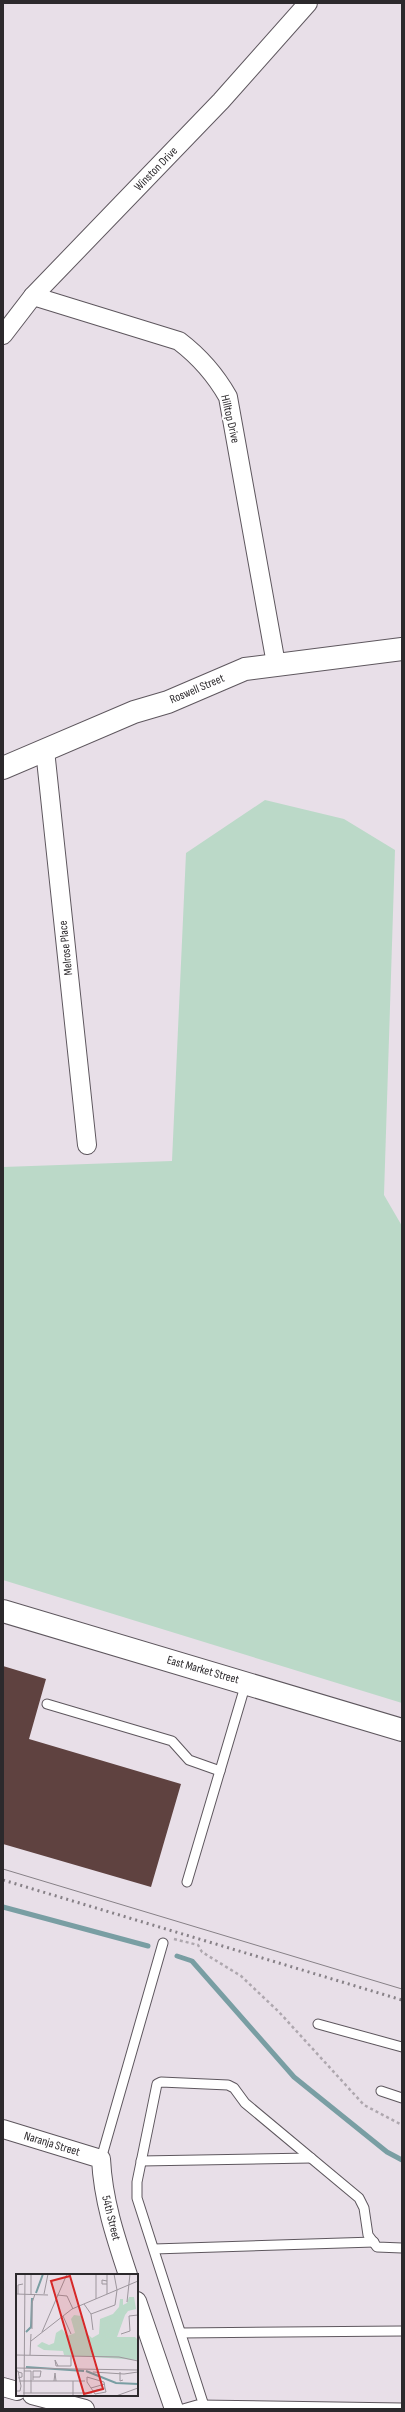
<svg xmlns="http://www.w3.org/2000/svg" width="405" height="2412" font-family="'Sofia Sans Condensed',sans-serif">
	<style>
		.green { fill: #bbd9c8 }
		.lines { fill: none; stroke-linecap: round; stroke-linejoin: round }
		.stream { stroke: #799ea3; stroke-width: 5 }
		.building { fill: #5f4240 }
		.service-casing { stroke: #5e575e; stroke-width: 11 }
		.minor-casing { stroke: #5e575e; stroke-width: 20 }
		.tertiary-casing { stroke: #5e575e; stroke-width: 24 }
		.secondary-casing { stroke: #5e575e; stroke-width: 24 }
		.path { stroke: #aea7ae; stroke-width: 2.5; stroke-dasharray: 3 3; stroke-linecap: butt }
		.service { stroke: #fff; stroke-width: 9 }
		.minor { stroke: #fff; stroke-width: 18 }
		.tertiary { stroke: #fff; stroke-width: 22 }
		.secondary { stroke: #fff; stroke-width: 22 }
		.tram { stroke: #878187; stroke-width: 1 }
		.rail { stroke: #878187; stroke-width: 3; stroke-dasharray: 2 4; stroke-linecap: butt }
		.labels { text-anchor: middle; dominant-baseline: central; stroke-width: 4; stroke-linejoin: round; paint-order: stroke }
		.street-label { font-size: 12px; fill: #2c292c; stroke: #fff }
		.inset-river { fill: none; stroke: #799ea3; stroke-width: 2 }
		.inset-road { fill: none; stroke: #9d969d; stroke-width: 1 }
		.view { fill: #d62828; fill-opacity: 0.15; stroke: #d62828; stroke-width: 2 }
		.inset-edge { fill: none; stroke: #2c292c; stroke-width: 2 }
	</style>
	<rect width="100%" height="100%" fill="#e8dfe8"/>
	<polygon class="green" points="265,800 344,819 395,850 384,1195 402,1226 402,1703 3,1580 3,1167 172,1161 186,853"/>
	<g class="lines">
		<g class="stream">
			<polyline points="3,1907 148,1946"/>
			<polyline points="177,1956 192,1961 294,2077 387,2152 402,2160"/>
		</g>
	</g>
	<polygon class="building" points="3,1666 46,1679 29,1739 181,1784 151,1887 3,1844"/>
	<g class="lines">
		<defs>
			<g id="service">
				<polyline points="47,1704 172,1741 189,1760 220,1771"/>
				<polyline points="187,1882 246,1683"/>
				<polyline points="318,2024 402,2047"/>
				<polyline points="381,2091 402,2098"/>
				<polyline points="101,2159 163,1943"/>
				<polyline points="141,2161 311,2158"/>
				<polyline points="154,2249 374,2242"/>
				<polyline points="181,2333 402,2331"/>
				<polyline points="183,2409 197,2405 402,2408"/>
				<polyline points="205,2409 137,2198 137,2182 157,2084 161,2082 228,2085 234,2088 245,2103 359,2198 364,2208 368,2235 377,2247 402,2248"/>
			</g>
			<g id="minor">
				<path d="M 33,296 L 179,341 C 200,357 215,374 228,397 L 276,664"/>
				<polyline points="3,335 33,296 221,101 308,3"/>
				<polyline points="45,750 87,1145"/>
				<path d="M 3,2129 L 101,2159 C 103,2200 115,2236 128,2275"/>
				<polyline points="137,2301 174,2409"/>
				<polyline points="3,2387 17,2391"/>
				<polyline points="32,2395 85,2409"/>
			</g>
			<polyline id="tertiary" points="3,768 134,712 168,702 245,669 402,649"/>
			<polyline id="secondary" points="3,1611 402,1730"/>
		</defs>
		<use href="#service" class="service-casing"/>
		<use href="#minor" class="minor-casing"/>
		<use href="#tertiary" class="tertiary-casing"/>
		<use href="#secondary" class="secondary-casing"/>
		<polyline class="path" points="174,1939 198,1945 202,1952 241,1976 279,2012 364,2105 402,2125"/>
		<use href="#service" class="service"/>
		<use href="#minor" class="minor"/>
		<use href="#tertiary" class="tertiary"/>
		<use href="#secondary" class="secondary"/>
		<polyline class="tram" points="3,1869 402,1989"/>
		<polyline class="rail" points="3,1880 402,2000"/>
	</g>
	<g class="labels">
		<g class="street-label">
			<text transform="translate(156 169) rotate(-46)">Winston Drive</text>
			<text transform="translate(230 419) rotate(77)">Hilltop Drive</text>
			<text transform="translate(197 689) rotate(-23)">Roswell Street</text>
			<text transform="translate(66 948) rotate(-96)">Melrose Place</text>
			<text transform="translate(203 1670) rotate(16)">East Market Street</text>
			<text transform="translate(52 2144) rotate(17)">Naranja Street</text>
			<text transform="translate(111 2218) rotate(76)">54th Street</text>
		</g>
	</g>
	<g transform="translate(16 2274)">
		<rect width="122" height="122" fill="#e8dfe8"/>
		<path d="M 113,23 L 118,23 L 120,35 L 112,37 L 109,41 L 101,63 L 119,63 L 122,66 L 122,86 L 48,81 L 47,77 L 28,76 L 21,72 L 26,68 L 33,71 L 38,69 L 40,59 L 46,55 L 51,62 L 59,59 L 55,45 L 58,41 L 65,42 L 69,58 L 76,64 L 83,60 L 84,45 L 97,40 L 103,33 L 104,25 L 107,25 L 107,31 L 111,29 Z" fill="#bbd9c8"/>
		<path class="inset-river" d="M 20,19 L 27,0M 10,58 L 15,53 L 16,24M 10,93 L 68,97M 70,97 L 100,109 L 122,110"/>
		<path class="inset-road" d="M 91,0 L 91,20M 91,7 L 86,6 L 86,10 L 91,10M 0,20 L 32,21M 2,20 L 2,11 L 7,10M 15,20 L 15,0M 28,20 L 32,0M 41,21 L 51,22 L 57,35M 80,25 L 80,0M 111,28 L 114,0M 68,30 L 75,40 L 77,56M 75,40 L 99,31 L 101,16 L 98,0M 47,42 L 55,60M 16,55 L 16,29 L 19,20M 26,58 L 51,0M 105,60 L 114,57 L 113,42 L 122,41M 15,67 L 56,35 L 122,7M 0,81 L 103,83 L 122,87M 14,81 L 15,60M 42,92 L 39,86 L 40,92 L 55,92 L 55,83M 0,94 L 122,96M 0,97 L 2,97 L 5,112 L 4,117 L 0,117M 8,97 L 15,97 L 15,119M 77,98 L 108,100M 104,98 L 104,107 L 107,106M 108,100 L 122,98M 2,104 L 6,103 L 6,99 L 2,98M 17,106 L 17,97 L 25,97 L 24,103 L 17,103M 3,107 L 69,107M 38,107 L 39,99 L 40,107M 57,107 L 57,122M 75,114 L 89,110M 76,118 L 77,117 L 89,114 L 88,108 L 71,103 L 71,108 L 79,120 L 90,118 L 89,114M 7,119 L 76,119M 8,122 L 9,0M 100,122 L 122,114"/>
		<path class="view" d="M 54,2 L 87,115 L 68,120 L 35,7 Z"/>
		<rect width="122" height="122" class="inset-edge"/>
	</g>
	<rect width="405" height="2412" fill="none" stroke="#2c292c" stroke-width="8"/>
</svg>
